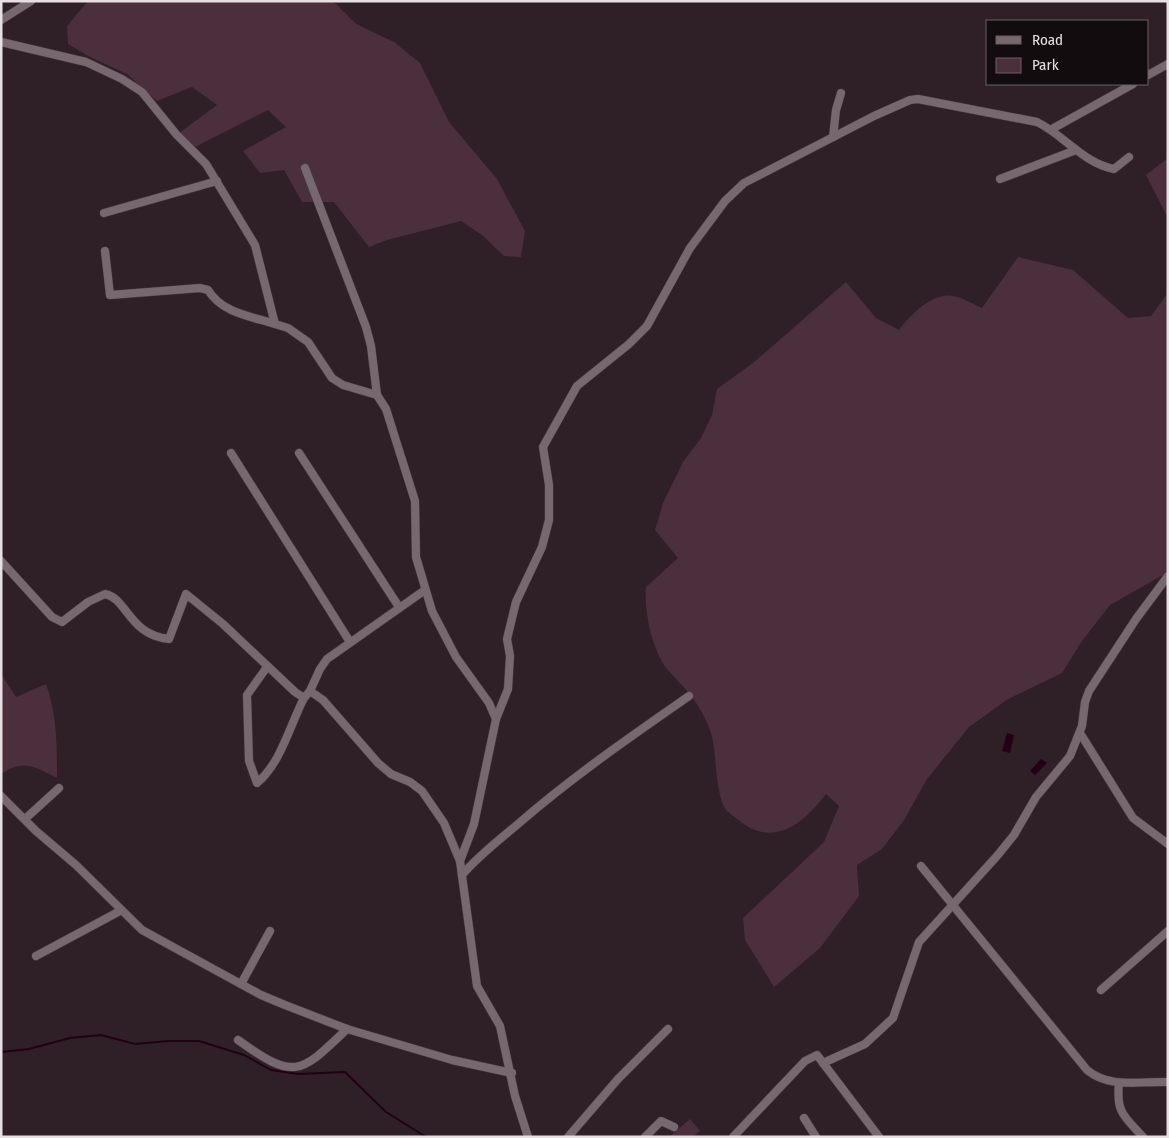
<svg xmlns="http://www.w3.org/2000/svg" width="1169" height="1138" font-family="'Fira Sans Condensed',sans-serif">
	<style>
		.green { fill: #4c2f3c }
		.water { fill: #230013 }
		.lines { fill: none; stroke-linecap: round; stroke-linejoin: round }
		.stream { stroke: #230013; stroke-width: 2 }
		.street-casing { stroke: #483d42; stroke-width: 9 }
		.street { stroke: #77676e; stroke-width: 8 }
	</style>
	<rect width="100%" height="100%" fill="#2e2026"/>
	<g class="green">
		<polygon points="88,1 333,1 356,24 394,42 420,63 449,122 497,179 525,231 521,257 504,256 482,235 461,221 387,240 369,247 334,202 302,202 284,170 260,173 243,151 286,127 268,110 193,148 179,133 217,105 192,87 157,101 127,74 88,56 68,44 67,26"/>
		<polygon points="1168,158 1168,218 1146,175"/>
		<path d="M 1018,257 L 1073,270 L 1128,318 L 1151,316 L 1168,293 L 1168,569 L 1163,575 L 1110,605 L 1082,641 L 1062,673 L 1008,699 L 969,727 L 927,779 L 904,820 L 882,849 L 857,865 L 859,896 L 820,948 L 774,987 L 745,940 L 743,918 L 824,842 L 839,806 L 826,794 C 805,822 775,848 741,822 C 736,817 727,813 724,807 C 713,782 718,746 708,725 C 697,699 686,690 668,670 C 652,651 644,611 646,587 L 678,558 L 655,530 L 663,503 L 683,462 L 701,438 L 712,415 L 717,389 L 753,363 L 846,282 L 876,318 L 899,330 C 910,315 933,292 953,296 C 962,297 973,304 982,308 Z"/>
		<path d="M 1,674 L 16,697 L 46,684 C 57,714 57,746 57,778 C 36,767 23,759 1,774 Z"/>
		<polygon points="690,1119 700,1131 693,1137 669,1137"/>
	</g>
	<g class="water">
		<polygon points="1007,733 1014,735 1010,753 1002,751"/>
		<polygon points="1041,759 1047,763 1035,775 1030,771"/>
	</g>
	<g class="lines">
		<polyline class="stream" points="1,1052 29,1049 70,1038 101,1035 135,1044 168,1041 199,1041 244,1055 271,1070 298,1074 345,1072 386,1112 426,1137"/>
		<defs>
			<g id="street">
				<polyline points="1,20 31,1"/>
				<polyline points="1,42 86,62 122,79 142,92 176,134 206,164 255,245 275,324 288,328 308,342 332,378 343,385 377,395 386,409 415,501 416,557 432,611 456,657 489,703 496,719 474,824 460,861"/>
				<polyline points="1148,75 1168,64"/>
				<polyline points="1052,129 1133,84"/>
				<polyline points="833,137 836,110 841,93"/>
				<polyline points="305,168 366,327 371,346 377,395"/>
				<polyline points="1000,179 1076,150"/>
				<polyline points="104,213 217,181"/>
				<path d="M 105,251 L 110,295 L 200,288 L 208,290 C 222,313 250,316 275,324"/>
				<polyline points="231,453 350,642"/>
				<polyline points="299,453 399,607"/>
				<path d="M 1,561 L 52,617 L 62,622 L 88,602 L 105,594 C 127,598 129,635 169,639 L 186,594 L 223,624 L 295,692 L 304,698 L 310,691 L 323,700 L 378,763 L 391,774 L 410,782 L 422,791 L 444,823 L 460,861 L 477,986 L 500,1026 L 515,1096 L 528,1137"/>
				<path d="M 267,667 L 247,695 L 249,761 L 257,783 C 281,763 290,725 304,698"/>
				<polyline points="310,691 320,669 327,659 425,590"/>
				<path d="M 496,719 L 508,689 L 510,656 L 507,639 L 516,602 L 542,547 L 549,520 L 549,485 L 543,447 L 577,386 L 629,344 L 647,326 L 690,248 L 725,201 L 744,183 L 874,116 L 910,100 L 918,99 L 1037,122 C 1064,135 1083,163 1114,169 L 1129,157"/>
				<polyline points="1080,733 1133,818 1168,844"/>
				<polyline points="1,796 36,831 76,865 142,930 261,995 285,1005 347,1029 452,1060 512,1073"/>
				<polyline points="25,819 59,788"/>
				<path d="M 921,866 L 1087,1070 C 1110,1089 1140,1081 1168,1082"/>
				<path d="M 462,875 C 478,856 499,840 518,824 C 572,777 630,737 689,696"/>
				<polyline points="36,956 120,911"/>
				<polyline points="241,984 270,931"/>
				<polyline points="1101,990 1168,931"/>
				<path d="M 238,1040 C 295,1081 300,1074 347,1029"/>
				<polyline points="823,1063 865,1044 893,1018 919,942 997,856 1014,835 1036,797 1070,756 1082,726 1085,702 1089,691 1136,619 1168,576"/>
				<path d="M 1119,1083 C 1116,1113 1124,1116 1143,1137"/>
				<polyline points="804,1118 816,1137"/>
				<polyline points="568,1137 618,1079 668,1029"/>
				<polyline points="645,1137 661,1121 674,1127"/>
				<polyline points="733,1137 805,1061 817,1055 879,1137"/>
			</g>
		</defs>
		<use href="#street" class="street-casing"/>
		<use href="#street" class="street"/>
	</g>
	<rect width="1169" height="1138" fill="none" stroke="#e8dfe3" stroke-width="5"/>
	<rect x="986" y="20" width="162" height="65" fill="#120c0e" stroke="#686063"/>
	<rect x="996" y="36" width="25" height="8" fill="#77676e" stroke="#686063"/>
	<text x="1032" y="45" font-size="15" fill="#e8dfe3">Road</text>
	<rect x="996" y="58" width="25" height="15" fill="#4c2f3c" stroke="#686063"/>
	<text x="1032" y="70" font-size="15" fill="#e8dfe3">Park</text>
</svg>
